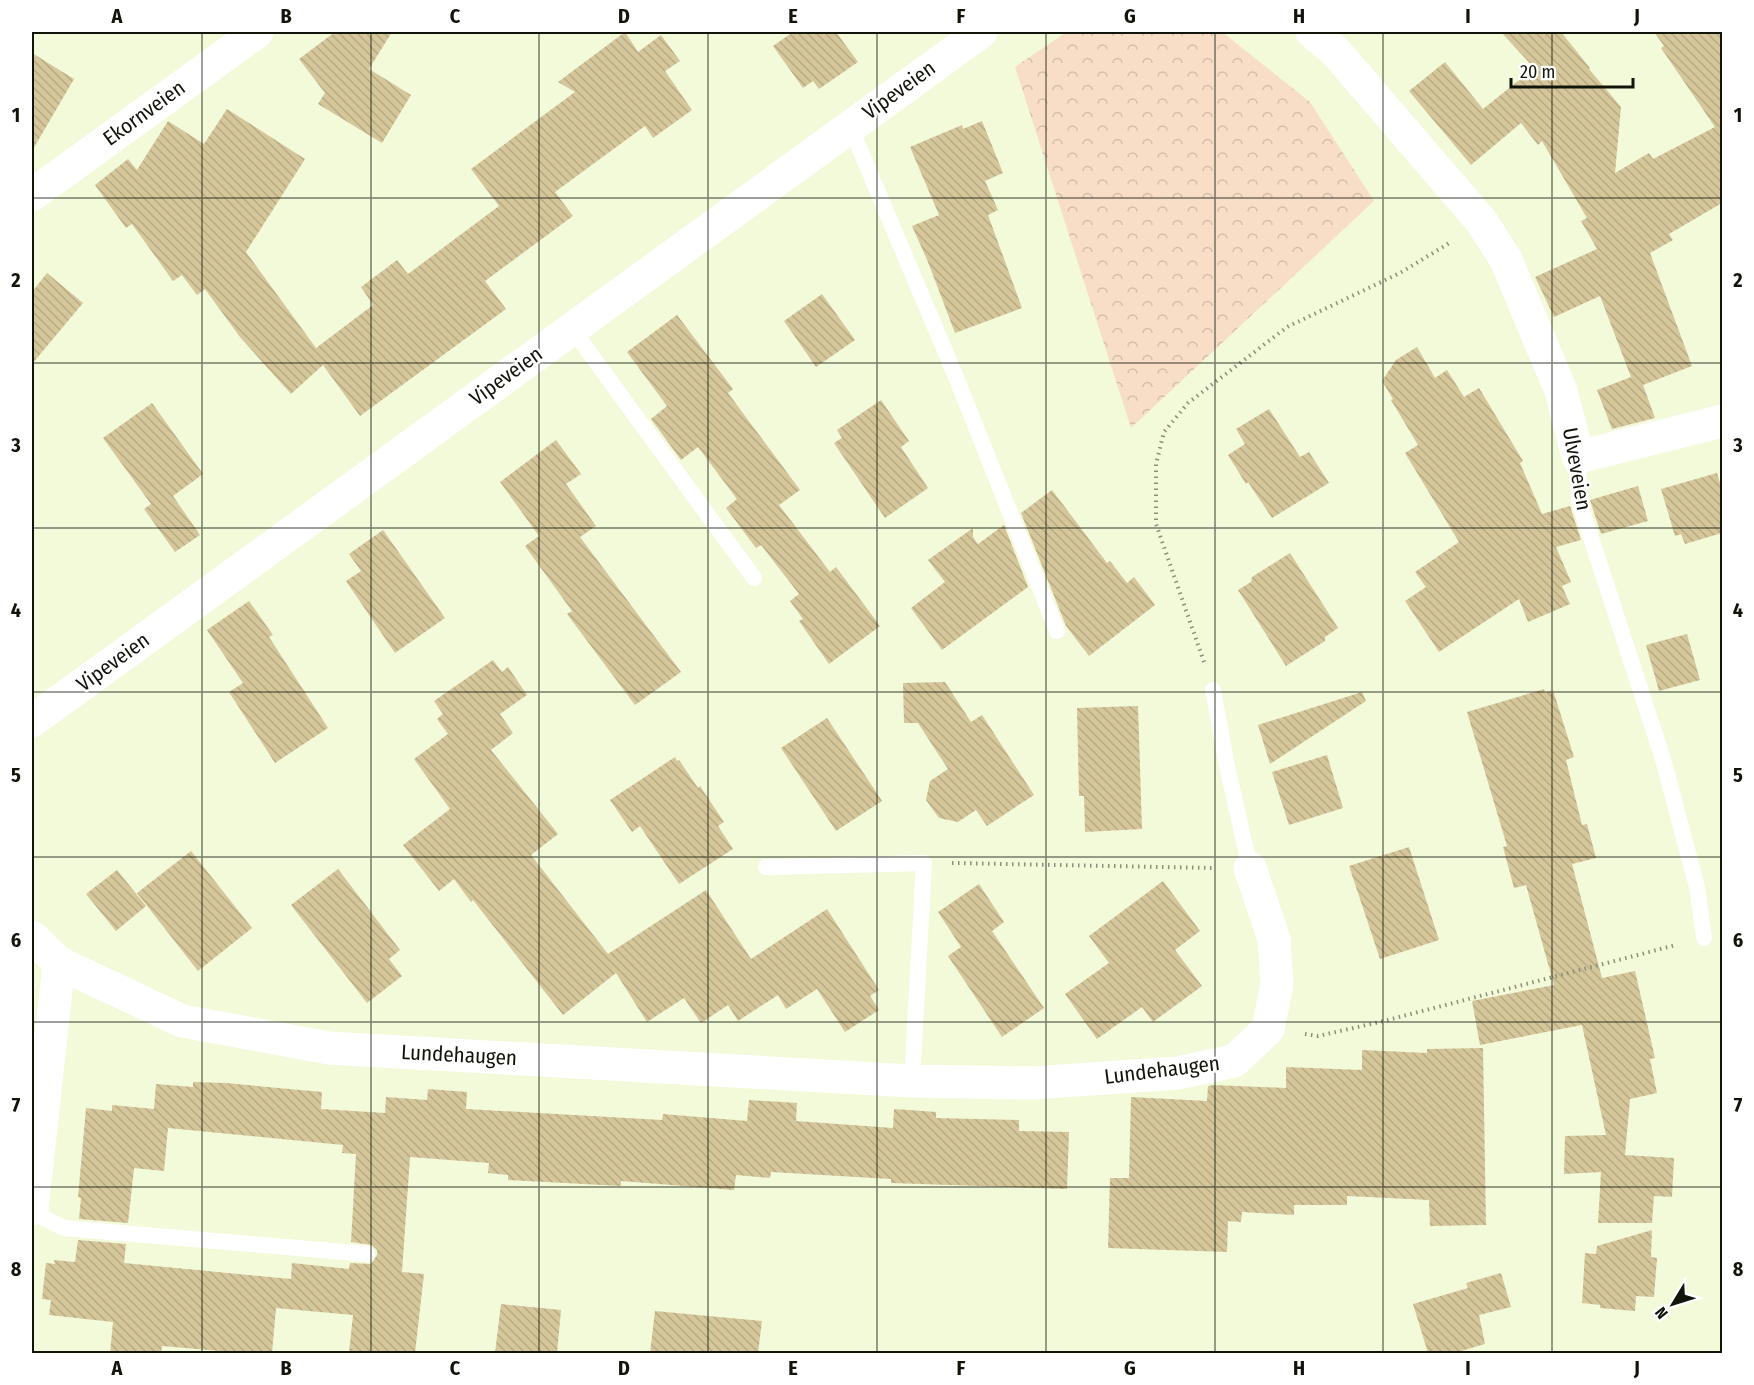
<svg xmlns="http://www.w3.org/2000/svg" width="1754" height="1385" font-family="'Fira Sans Condensed',sans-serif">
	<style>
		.park { fill: url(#park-crowns) }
		.building { fill: url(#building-back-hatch) }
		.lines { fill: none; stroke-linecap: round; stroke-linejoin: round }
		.path { stroke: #8a9079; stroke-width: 4; stroke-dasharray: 1.5 4.5; stroke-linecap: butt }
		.lane { stroke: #fff; stroke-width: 16 }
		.street { stroke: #fff; stroke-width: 33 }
		.grid { fill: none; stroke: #111409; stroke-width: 1.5; stroke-opacity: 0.55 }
		.labels { text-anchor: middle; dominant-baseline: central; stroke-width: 5; stroke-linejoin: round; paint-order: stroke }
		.street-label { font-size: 21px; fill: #111409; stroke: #fff }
		.neatline { fill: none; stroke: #111409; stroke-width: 2 }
		.grid-label { font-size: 20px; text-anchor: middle; font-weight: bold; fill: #111409 }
	</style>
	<defs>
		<pattern id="park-crowns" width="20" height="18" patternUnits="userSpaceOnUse" patternTransform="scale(1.5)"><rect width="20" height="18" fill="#f8dec7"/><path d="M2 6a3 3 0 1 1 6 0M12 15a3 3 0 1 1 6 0" fill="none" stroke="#d4beaa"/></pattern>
		<pattern id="building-back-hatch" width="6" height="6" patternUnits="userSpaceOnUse" patternTransform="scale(1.5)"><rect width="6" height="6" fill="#d6c79b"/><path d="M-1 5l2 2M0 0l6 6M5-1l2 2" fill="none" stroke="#b7aa84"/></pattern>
	</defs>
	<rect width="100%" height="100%" fill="#f2fada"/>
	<polygon class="park" points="1067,32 1222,32 1310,102 1374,201 1131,428 1015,67"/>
	<g class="building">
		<polygon points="335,32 392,32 369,69 411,95 382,143 318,104 325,93 299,59"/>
		<polygon points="625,32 638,52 661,35 680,61 665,71 692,110 653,138 645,126 555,192 573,216 485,281 506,309 360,416 323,365 291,394 240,337 205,289 197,295 182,275 173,281 132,224 126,228 95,185 128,159 137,170 168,121 204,144 227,109 305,159 246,252 316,348 373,305 361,287 397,260 408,274 499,206 471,169 575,92 558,82"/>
		<polygon points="793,32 836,32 858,62 819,89 813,81 803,88 773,46"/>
		<polygon points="1501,32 1561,32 1590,68 1589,69 1621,107 1615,173 1649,153 1653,159 1715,127 1661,48 1664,46 1654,32 1722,32 1722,203 1669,234 1673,240 1650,253 1692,366 1643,385 1655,418 1612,429 1597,390 1631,377 1600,296 1554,317 1535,277 1597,249 1581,221 1587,218 1542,141 1538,145 1521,123 1471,165 1409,91 1445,62 1483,109 1534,68"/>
		<polygon points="32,53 74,79 32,151"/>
		<polygon points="982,121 1003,173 985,181 998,210 988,215 1022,308 955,333 928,262 912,226 939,215 910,147 962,125 963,129"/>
		<polygon points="47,273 83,303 32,364 32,292"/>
		<polygon points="822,294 855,340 816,367 784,321"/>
		<polygon points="677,315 733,389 728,393 800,490 779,505 830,572 836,567 880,626 829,664 799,621 803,619 790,601 799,594 761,545 756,548 726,508 737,499 698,447 681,460 651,419 667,406 627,352"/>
		<polygon points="1417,347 1435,378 1447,370 1464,397 1479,388 1523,461 1520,463 1542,514 1570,506 1581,540 1556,547 1571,582 1562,586 1570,604 1528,622 1519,599 1439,652 1405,601 1426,587 1415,572 1459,542 1405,453 1418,445 1391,400 1393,399 1382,381 1396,360"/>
		<polygon points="881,400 909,441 901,447 928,488 885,518 834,443 842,438 837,430"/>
		<polygon points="152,403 203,474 173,496 200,535 175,552 144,509 151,504 103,438"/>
		<polygon points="1269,409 1300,457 1309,452 1329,483 1272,518 1248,482 1246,484 1228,455 1245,444 1236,429"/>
		<polygon points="556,440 581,474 566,484 596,526 580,537 681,672 635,705 567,614 572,611 525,546 539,536 500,482"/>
		<polygon points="1717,473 1722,490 1722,533 1685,544 1681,534 1675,536 1661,489"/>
		<polygon points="1638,486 1648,521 1601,534 1590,500"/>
		<polygon points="1052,490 1107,563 1110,561 1127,583 1134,577 1155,605 1089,656 1066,626 1021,513"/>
		<polygon points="1004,525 1028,587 942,650 911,608 945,582 928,560 973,528 973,537 978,544"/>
		<polygon points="383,530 445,618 395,653 346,581 361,571 349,554"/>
		<polygon points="1290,553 1338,628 1325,637 1325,641 1286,666 1238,590 1251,582 1252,577"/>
		<polygon points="249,601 273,635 269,637 328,728 275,763 229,692 243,683 207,630"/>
		<polygon points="1687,634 1700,680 1659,691 1646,645"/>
		<polygon points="493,660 502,672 508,667 527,695 500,714 513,733 491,750 558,834 531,855 608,954 706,890 751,959 827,909 879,990 870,996 879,1010 845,1032 817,989 786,1009 778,995 738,1021 728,1005 701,1023 684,998 647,1022 616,973 563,1015 473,900 471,902 454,879 439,891 403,845 450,809 414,759 448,734 437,719 443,714 434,701"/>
		<polygon points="945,682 971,722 982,715 1034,795 987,826 976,810 958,822 939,818 926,800 930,781 948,769 918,723 904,723 903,683"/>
		<polygon points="1544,689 1545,693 1553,690 1574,757 1566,760 1582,825 1587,824 1596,858 1572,864 1602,978 1635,971 1655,1058 1650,1059 1657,1093 1630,1099 1625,1155 1674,1158 1672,1197 1654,1196 1652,1223 1598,1223 1601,1172 1564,1174 1565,1136 1606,1135 1582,1025 1480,1045 1472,1001 1554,985 1526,885 1514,888 1503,847 1507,846 1467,712"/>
		<polygon points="1362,692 1366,701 1270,764 1258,725"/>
		<polygon points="1138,706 1142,829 1085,832 1084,796 1079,796 1077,708"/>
		<polygon points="827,718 882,801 836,831 781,748"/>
		<polygon points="1327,755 1343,808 1289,825 1272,772"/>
		<polygon points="675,757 677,761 679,760 698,788 700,786 724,822 718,826 733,849 679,884 640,826 632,832 610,800"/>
		<polygon points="1409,847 1439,940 1380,959 1349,866"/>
		<polygon points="191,851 252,928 198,971 137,893"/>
		<polygon points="338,869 400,950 389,959 402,976 367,1003 291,905"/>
		<polygon points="117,870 146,906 116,931 86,894"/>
		<polygon points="1163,881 1200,931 1175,950 1202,986 1153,1022 1142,1007 1097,1039 1065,994 1109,963 1089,936"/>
		<polygon points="979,884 1004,922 992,931 1044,1008 1002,1037 948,956 961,947 938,912"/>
		<polygon points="1483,1048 1486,1225 1430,1226 1429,1200 1347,1196 1347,1205 1294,1205 1294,1215 1242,1212 1241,1222 1228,1221 1227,1252 1108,1248 1110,1178 1129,1178 1131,1097 1207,1101 1208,1086 1213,1085 1286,1088 1286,1067 1362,1070 1362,1050 1427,1053 1427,1049"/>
		<polygon points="193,1082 226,1083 322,1092 321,1109 385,1113 386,1097 427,1100 428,1089 467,1092 466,1109 662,1120 663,1114 747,1121 749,1100 797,1103 796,1121 893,1128 894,1109 936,1112 936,1118 1019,1120 1019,1131 1069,1132 1067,1189 891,1183 891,1179 771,1172 770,1178 736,1175 734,1190 621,1181 621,1186 508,1180 508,1175 488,1173 489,1163 410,1157 402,1272 424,1274 415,1353 349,1353 353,1315 276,1308 272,1353 244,1353 162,1346 161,1353 110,1353 113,1322 49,1315 51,1300 42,1299 46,1263 55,1264 54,1260 75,1262 78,1240 126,1244 124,1263 291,1279 292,1263 349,1269 350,1263 371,1264 377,1255 377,1250 372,1245 351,1242 356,1154 342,1153 343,1145 168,1128 164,1171 134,1168 128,1223 79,1219 81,1198 78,1197 86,1108 112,1111 112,1105 154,1109 156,1084 193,1087"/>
		<polygon points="1652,1230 1651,1257 1657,1258 1654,1297 1636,1296 1635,1311 1600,1308 1600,1305 1582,1303 1585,1253 1596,1254 1597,1246"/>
		<polygon points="1501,1273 1511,1307 1479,1315 1485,1344 1454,1353 1428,1353 1413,1304 1468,1288 1466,1283"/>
		<polygon points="501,1304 561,1310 557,1353 495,1353"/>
		<polygon points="655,1311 762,1321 758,1353 650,1353"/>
	</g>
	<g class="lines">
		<g class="path">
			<polyline points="1204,662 1156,524 1156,464 1164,432 1188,403 1287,327 1400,273 1451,242"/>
			<polyline points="952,863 1214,868"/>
			<polyline points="1305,1034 1318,1036 1384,1021 1676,945"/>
		</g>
		<g class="lane">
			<polyline points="850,126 956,377 1057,631"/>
			<polyline points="572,329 754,578"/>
			<polyline points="1578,457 1579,501 1663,759 1697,887 1704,938"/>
			<polyline points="1213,690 1227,766 1250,868"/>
			<polyline points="766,867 924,863 912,1081"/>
			<polyline points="32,1212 64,1228 367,1254"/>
		</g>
		<g class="street">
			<polyline points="1312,32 1335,51 1482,222 1506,260 1561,391 1578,457 1722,421"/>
			<polyline points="32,195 257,32"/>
			<polyline points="32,721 981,32"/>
			<polyline points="32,937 59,963 182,1021 329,1048 912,1081 1032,1083 1178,1073 1234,1061 1268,1029 1277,984 1274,939 1250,868"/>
			<polyline points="32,1209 59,963"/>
		</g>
	</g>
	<path class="grid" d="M 202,32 L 202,1354M 371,32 L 371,1354M 539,32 L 539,1354M 708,32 L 708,1354M 877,32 L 877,1354M 1046,32 L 1046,1354M 1215,32 L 1215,1354M 1383,32 L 1383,1354M 1552,32 L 1552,1354M 32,198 L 1722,198M 32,363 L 1722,363M 32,528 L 1722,528M 32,692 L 1722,692M 32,857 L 1722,857M 32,1022 L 1722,1022M 32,1187 L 1722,1187"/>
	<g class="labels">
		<g class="street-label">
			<text transform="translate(899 90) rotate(-36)">Vipeveien</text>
			<text transform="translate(144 113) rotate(-36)">Ekornveien</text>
			<text transform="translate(506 376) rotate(-36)">Vipeveien</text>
			<text transform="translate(1577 469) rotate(80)">Ulveveien</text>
			<text transform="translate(113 662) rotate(-36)">Vipeveien</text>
			<text transform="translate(459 1055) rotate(3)">Lundehaugen</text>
			<text transform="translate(1162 1070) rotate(-7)">Lundehaugen</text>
		</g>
	</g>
	<rect width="1754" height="1385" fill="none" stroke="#ffffff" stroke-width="66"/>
	<g transform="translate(1673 1304) rotate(232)" stroke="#ffffff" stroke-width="4.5" paint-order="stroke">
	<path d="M0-4.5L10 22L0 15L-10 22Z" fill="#111409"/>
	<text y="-9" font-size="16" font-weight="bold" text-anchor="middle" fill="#111409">N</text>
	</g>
	<path d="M1511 78v9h122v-9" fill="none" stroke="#111409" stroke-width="3"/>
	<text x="1520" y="78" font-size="18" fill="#111409" stroke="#ffffff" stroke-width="4.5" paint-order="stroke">20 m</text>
	<rect x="33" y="33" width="1688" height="1319" class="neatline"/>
	<g class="grid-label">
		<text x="117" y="23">A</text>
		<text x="286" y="23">B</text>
		<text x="455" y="23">C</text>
		<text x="624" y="23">D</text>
		<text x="793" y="23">E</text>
		<text x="961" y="23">F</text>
		<text x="1130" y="23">G</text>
		<text x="1299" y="23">H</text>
		<text x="1468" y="23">I</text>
		<text x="1637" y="23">J</text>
		<text x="16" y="122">1</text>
		<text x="1738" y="122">1</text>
		<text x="16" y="287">2</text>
		<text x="1738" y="287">2</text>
		<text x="16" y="452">3</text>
		<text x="1738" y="452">3</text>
		<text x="16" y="617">4</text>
		<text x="1738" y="617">4</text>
		<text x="16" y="782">5</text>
		<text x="1738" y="782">5</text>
		<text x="16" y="947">6</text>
		<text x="1738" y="947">6</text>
		<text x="16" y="1112">7</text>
		<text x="1738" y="1112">7</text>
		<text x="16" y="1276">8</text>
		<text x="1738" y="1276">8</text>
		<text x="117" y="1375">A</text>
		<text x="286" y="1375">B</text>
		<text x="455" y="1375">C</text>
		<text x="624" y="1375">D</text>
		<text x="793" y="1375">E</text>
		<text x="961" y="1375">F</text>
		<text x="1130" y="1375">G</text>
		<text x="1299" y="1375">H</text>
		<text x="1468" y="1375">I</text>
		<text x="1637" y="1375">J</text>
	</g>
</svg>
